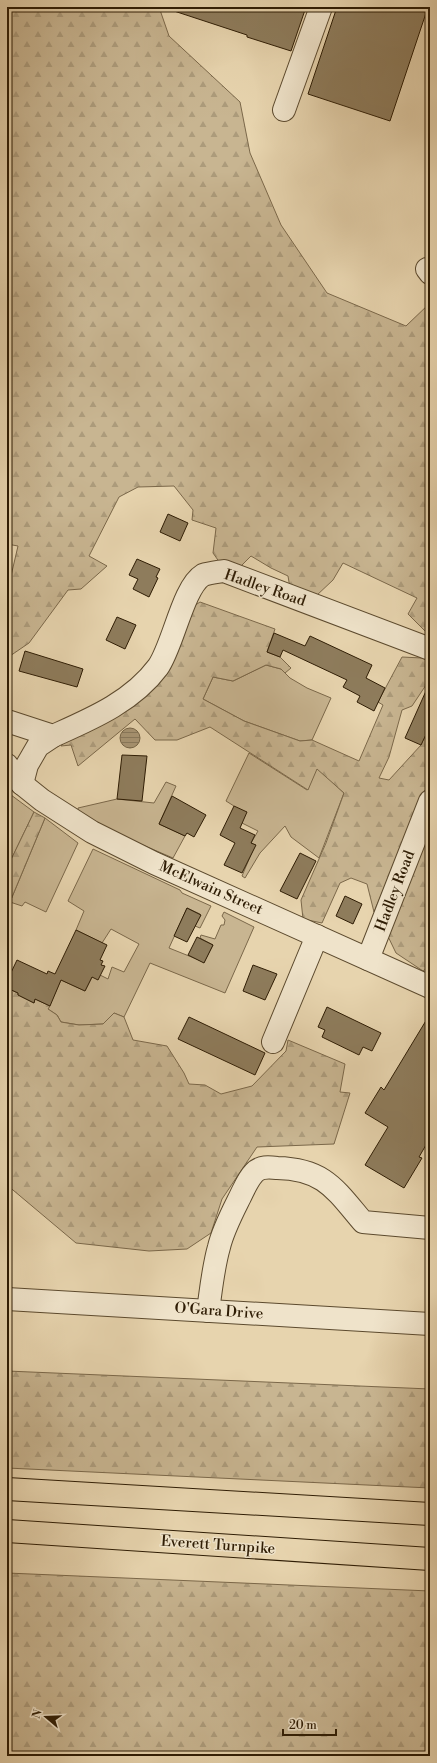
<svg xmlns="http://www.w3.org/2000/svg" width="437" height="1763" font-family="'Libre Bodoni',serif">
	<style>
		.green { fill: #c8b591; stroke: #7b684a }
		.forest { fill: url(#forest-firs); stroke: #7b684a }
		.water { fill: url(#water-rules); stroke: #776547 }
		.building { fill: #8e7c5c; stroke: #2e1c04 }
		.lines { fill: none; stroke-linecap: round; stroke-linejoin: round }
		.minor-casing { stroke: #5c4a2e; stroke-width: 24 }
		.highway-casing { stroke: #2e1c04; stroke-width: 24 }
		.minor { stroke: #efe3ca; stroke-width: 22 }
		.highway { stroke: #e7d4ae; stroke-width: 22 }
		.labels { text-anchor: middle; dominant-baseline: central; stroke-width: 3; stroke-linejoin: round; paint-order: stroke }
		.street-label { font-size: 15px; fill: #2e1c04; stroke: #efe3ca }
	</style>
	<defs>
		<pattern id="forest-firs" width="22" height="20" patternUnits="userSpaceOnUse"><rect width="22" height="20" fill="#c8b591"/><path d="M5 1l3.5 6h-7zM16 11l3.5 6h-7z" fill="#ac9b7b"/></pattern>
		<pattern id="water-rules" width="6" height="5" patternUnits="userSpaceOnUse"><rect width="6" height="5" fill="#a89574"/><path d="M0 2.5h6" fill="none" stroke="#89795d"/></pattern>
	</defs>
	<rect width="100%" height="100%" fill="#e7d4ae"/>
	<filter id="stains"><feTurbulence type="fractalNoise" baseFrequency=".005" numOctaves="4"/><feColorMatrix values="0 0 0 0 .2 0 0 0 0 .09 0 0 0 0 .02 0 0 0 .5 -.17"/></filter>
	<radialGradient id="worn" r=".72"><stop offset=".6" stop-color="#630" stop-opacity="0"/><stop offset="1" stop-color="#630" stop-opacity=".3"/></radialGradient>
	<g class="green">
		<polygon points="266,665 281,669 290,678 307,688 331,698 312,740 300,741 244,721 203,699 213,677 233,681"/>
		<polygon points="249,753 307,790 317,768 344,793 319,858 291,837 285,826 260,853 245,878 242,876 255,845 251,843 258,831 242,823 234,806 226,801"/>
		<polygon points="166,782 176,786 159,824 185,836 173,858 117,834 78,811 78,808 117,799 154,803"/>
		<polygon points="7,792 34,812 7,868"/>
		<polygon points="45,818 78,843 46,912 25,902 22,906 10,902"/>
		<polygon points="93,849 180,890 182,893 211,906 200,928 195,926 200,914 187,908 169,948 204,962 213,945 200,938 201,935 215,939 221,925 224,925 225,920 222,916 224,912 254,927 225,993 150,963 124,1017 114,1013 103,1024 79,1025 61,1022 57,1015 48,1009 61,980 85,991 92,977 100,975 108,979 112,967 124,972 139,944 111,929 102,943 76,930 84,911 68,901"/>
	</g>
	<g class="forest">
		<polygon points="7,7 159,7 169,36 240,102 250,153 281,225 327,293 406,326 430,303 430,636 408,614 417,598 343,563 333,580 316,596 290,588 288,576 271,568 251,556 238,569 220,563 213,553 216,528 192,520 193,510 174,486 138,487 119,497 89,556 107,566 81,589 68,590 29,643 7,658 7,593 18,546 7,544"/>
		<polygon points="200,602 275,629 267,652 280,657 291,668 285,673 281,669 266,665 233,681 213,677 203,699 244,721 300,741 312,740 359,761 383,705 378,702 402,657 422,658 430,661 430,679 412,706 402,710 389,757 379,778 389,780 421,745 430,726 430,779 374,912 367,884 351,878 340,883 322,923 303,919 301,900 326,843 344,793 317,769 308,790 210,727 177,740 155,740 135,719 78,766 71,745 61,746 75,732 107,720 188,610"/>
		<polygon points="430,801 430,966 423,971 396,953 382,924"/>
		<polygon points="34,812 45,818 7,909 7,868"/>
		<polygon points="7,988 18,993 18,995 34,1003 35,999 50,1006 48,1009 57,1015 61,1022 79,1025 103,1024 114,1013 124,1017 133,1040 167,1046 184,1073 189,1084 205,1085 221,1094 252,1086 286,1051 288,1040 345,1064 340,1092 350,1093 334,1144 257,1147 222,1199 211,1233 187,1249 149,1251 76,1243 7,1185"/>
		<polygon points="7,1371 430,1389 430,1488 7,1468"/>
		<polygon points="7,1573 430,1591 430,1756 7,1756"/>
	</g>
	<circle class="water" cx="130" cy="738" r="10"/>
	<g class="building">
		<polygon points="171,7 306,7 291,51 247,37 247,35 171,10"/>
		<polygon points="337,7 428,7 390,121 308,94"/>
		<polygon points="168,514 188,523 180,541 160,532"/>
		<polygon points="137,559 160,569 156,577 158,578 149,597 133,589 138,579 129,575"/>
		<polygon points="117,617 136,625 125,649 106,640"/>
		<polygon points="274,633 305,646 310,636 372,665 366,678 385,688 374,711 357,702 360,696 343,687 347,680 283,650 280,657 267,652"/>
		<polygon points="25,651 83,669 77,687 19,671"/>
		<polygon points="430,682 430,726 421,745 405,738"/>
		<polygon points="122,755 147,756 142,801 117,799"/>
		<polygon points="172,796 206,815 194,837 187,833 185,836 159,824"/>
		<polygon points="234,806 247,812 240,828 255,835 251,843 256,845 242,873 224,865 235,843 220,835"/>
		<polygon points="300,853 316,861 297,899 280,891"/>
		<polygon points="345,896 362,904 353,924 336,916"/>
		<polygon points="187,908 201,915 187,942 174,936"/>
		<polygon points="76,930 107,945 100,960 103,961 101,965 105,966 98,980 92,977 85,991 61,980 50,1006 35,999 34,1003 18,995 18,993 7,988 7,981 17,960 47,974 48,971 55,974"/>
		<polygon points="197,937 213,945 204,963 188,955"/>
		<polygon points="253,965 277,974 265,1000 243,991"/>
		<polygon points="327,1007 381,1033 372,1051 363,1047 359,1055 322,1037 325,1030 318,1027"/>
		<polygon points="430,1014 430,1138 419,1157 422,1158 404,1188 365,1165 388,1127 365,1113 381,1087 384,1090"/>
		<polygon points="189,1017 265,1053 255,1075 178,1039"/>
	</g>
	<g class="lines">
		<defs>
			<g id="minor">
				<polyline points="284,110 321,7"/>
				<polyline points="427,269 430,273"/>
				<path d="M 7,721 L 53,736 C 91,719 132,702 158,667 C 173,646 183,587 203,575 C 209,573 218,572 224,571 L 430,649"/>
				<polyline points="7,765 22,784 42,800 92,832 154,863 430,987"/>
				<polyline points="22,784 27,765 38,746 53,736"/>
				<polyline points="368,959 430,801"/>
				<polyline points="273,1042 317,936"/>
				<polyline points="7,1299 430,1324"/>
				<path d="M 208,1311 C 211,1290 213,1268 219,1247 C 223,1230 232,1213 240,1197 C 244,1189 248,1179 254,1173 C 260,1166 269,1167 277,1168 C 324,1169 335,1189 363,1222 L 430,1228"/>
			</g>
			<g id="highway">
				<polyline points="7,1489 430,1514"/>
				<polyline points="7,1531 430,1559"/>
			</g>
		</defs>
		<use href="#minor" class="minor-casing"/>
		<use href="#highway" class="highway-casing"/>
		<use href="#minor" class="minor"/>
		<use href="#highway" class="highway"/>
	</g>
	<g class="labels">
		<g class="street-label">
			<text transform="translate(265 588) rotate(19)">Hadley Road</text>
			<text transform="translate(211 888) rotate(24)">McElwain Street</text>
			<text transform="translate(395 891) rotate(-69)">Hadley Road</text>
			<text transform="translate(219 1311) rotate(4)">O'Gara Drive</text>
			<text transform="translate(218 1545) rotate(4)">Everett Turnpike</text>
		</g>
	</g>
	<rect width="437" height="1763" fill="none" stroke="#e7d4ae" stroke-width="24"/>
	<rect x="8" y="8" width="421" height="1747" fill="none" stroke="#2e1c04" stroke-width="2"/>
	<rect x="12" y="12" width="413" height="1739" fill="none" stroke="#2e1c04"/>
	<g transform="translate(46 1717) rotate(289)" stroke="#efe3ca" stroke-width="3" paint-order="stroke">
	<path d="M0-3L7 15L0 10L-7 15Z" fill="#2e1c04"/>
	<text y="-6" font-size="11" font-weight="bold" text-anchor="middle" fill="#2e1c04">N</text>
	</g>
	<path d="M283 1729v6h53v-6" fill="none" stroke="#2e1c04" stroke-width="2"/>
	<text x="289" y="1729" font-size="12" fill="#2e1c04" stroke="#efe3ca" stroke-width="3" paint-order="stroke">20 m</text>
	<rect width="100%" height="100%" filter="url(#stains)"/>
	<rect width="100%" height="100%" fill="url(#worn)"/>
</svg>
